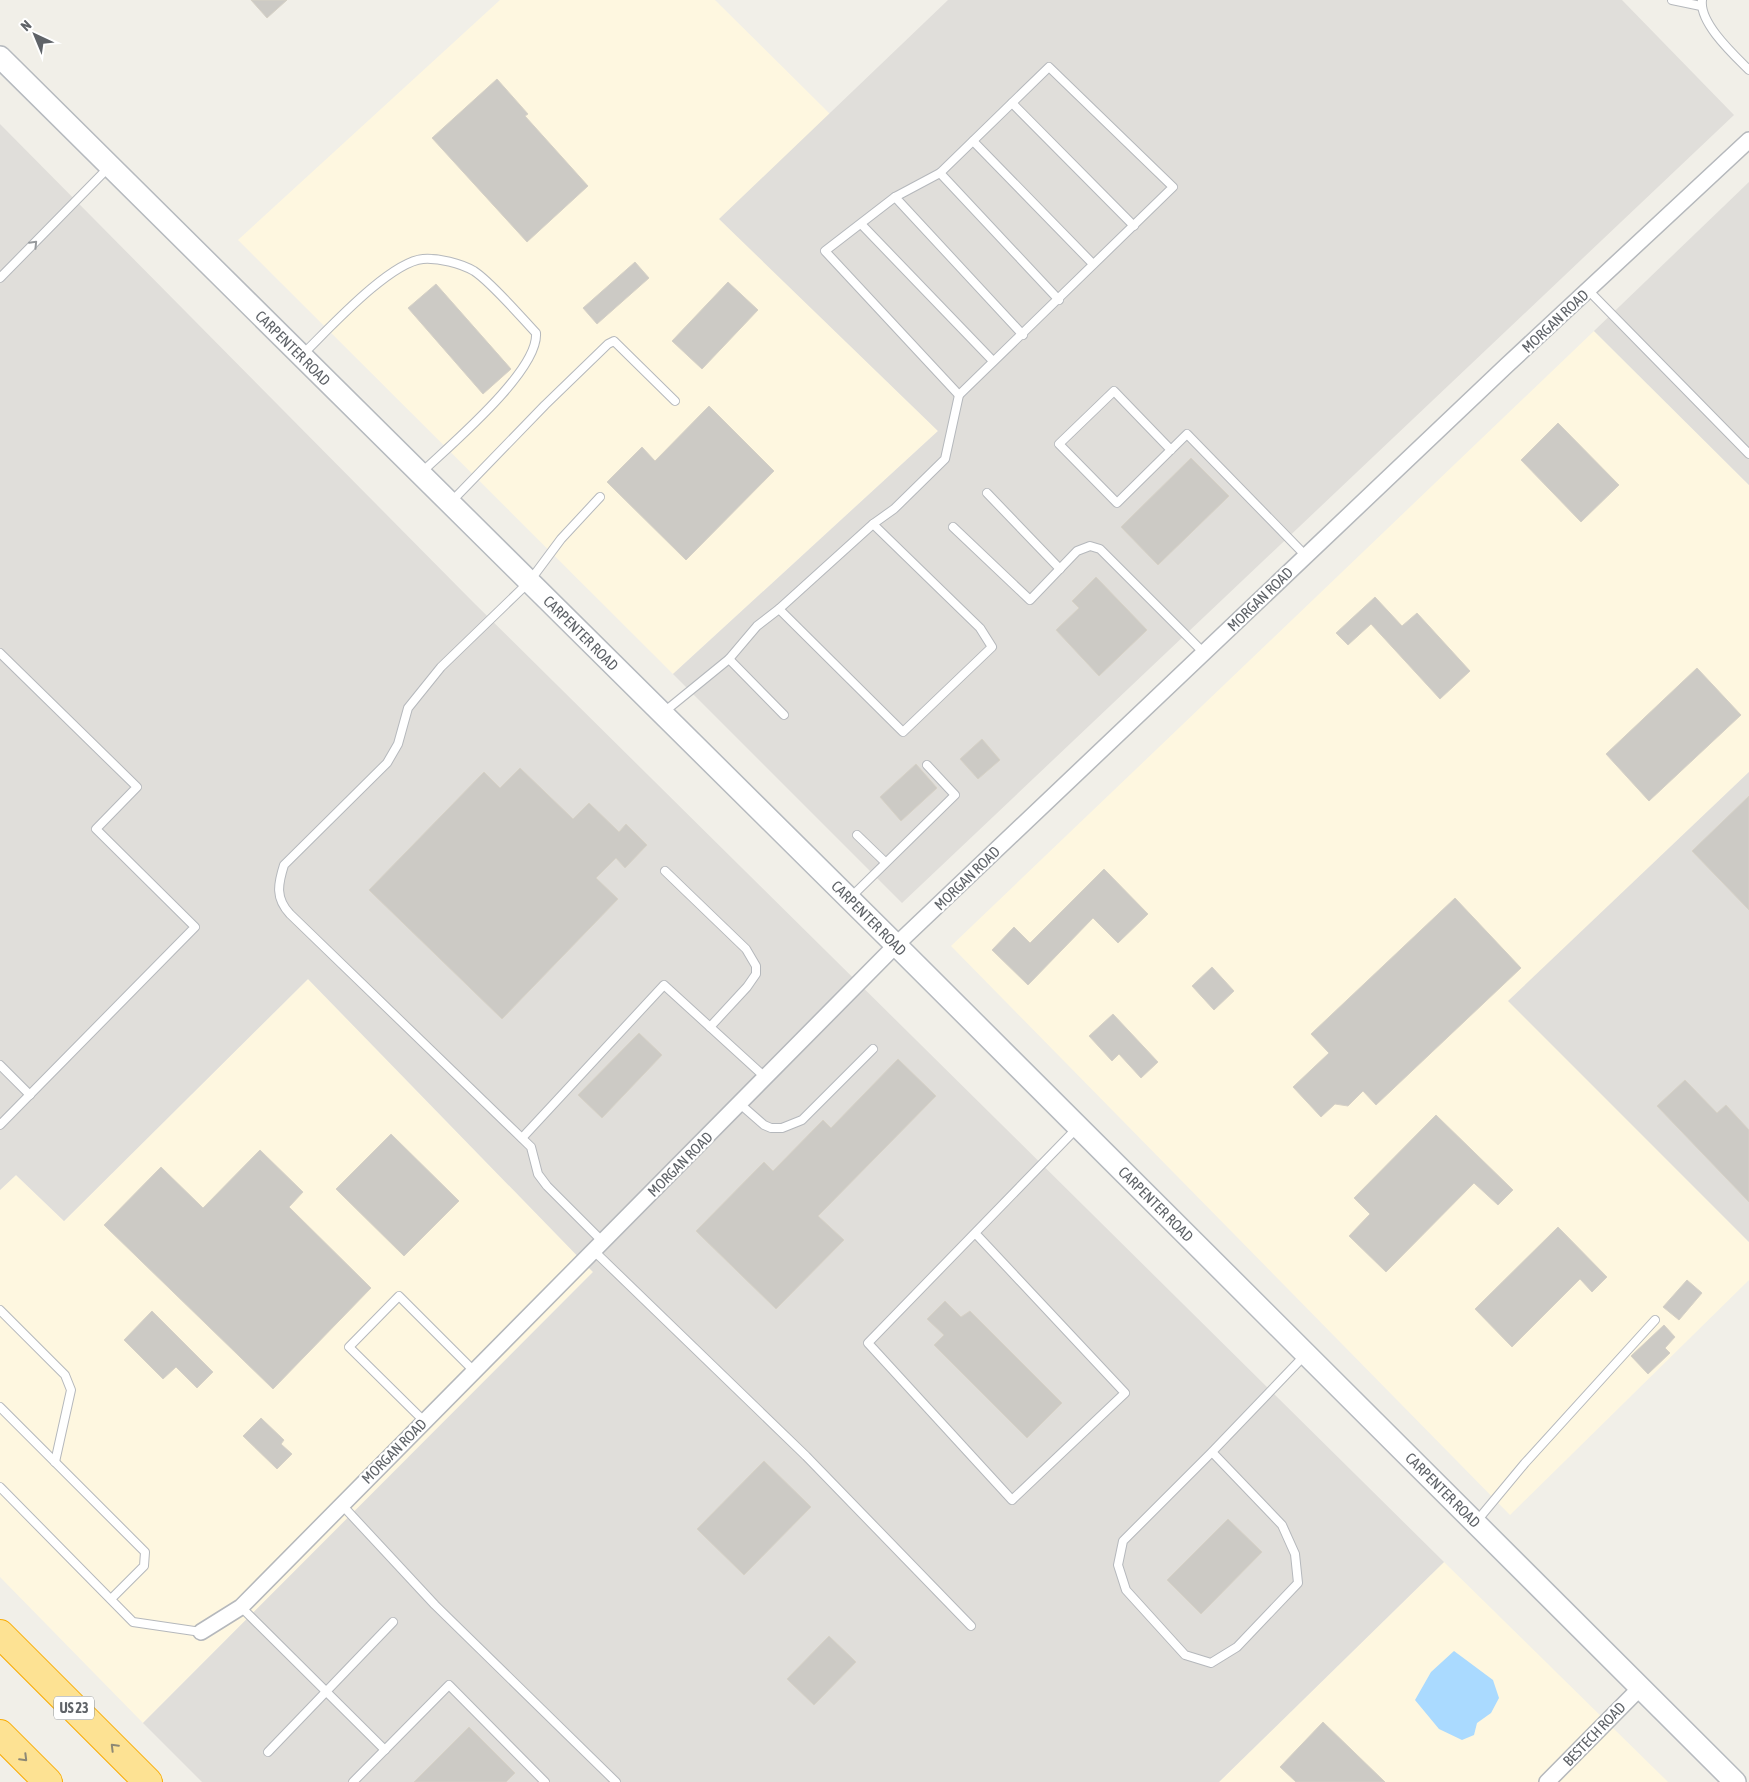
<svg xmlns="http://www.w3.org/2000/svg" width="1749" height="1782" font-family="'Asap Condensed',sans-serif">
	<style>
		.commercial { fill: #fef7e0 }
		.industrial { fill: #e0deda }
		.water { fill: #aadaff }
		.building { fill: #cccac5; stroke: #d6d1c6 }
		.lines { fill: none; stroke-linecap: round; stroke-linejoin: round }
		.lane-casing { stroke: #b5b8bc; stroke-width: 10 }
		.street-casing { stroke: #b5b8bc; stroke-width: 18 }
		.secondary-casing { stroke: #b6babf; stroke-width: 24 }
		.highway-casing { stroke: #f9ab00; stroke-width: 30 }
		.lane { stroke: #fff; stroke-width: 8 }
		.street { stroke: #fff; stroke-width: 15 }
		.secondary { stroke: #fff; stroke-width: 21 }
		.highway { stroke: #fde293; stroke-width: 28 }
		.oneway { stroke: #979a9d }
		.oneway2 { stroke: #8e8975 }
		.labels { text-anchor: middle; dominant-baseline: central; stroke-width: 4.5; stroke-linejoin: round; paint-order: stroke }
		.shield { fill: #fff; stroke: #8f9295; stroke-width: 1 }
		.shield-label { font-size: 14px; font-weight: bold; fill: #5f6368 }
		.street-label { font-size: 15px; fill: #5f6368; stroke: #fff }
	</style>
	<rect width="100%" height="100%" fill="#f1efe8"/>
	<g class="commercial">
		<polygon points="500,0 715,0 830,114 720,219 938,431 673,674 238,240"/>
		<polygon points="1594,331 1749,485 1749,772 1509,1001 1749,1242 1749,1280 1510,1515 951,946"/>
		<polygon points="308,979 593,1272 143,1723 0,1577 0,1190 16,1175 64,1221"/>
		<polygon points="1444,1562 1668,1782 1219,1782"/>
	</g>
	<g class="industrial">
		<polygon points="948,0 1622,0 1734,115 902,903 673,674 938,431 719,219"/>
		<polygon points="0,124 473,602 1444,1562 1219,1782 202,1782 143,1723 593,1272 308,979 64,1221 16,1175 0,1190"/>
		<polygon points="1749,182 1749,485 1594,331"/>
		<polygon points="1749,772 1749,1242 1508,1001"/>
	</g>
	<polygon class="water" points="1454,1651 1493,1680 1499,1698 1491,1713 1477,1723 1474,1735 1462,1740 1439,1729 1415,1700 1431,1672"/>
	<g class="building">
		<polygon points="251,0 287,0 267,18"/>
		<polygon points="497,79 528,114 525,116 588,186 527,242 432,138"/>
		<polygon points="635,262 649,278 597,324 583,308"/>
		<polygon points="728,282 758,310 702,369 672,341"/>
		<polygon points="436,284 511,369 483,394 408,308"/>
		<polygon points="709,406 774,471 686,560 607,482 642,447 655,461"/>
		<polygon points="1558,423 1619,485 1581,522 1521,460"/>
		<polygon points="1191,458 1229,496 1158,565 1121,527"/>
		<polygon points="1096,577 1147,630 1099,676 1056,630 1079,608 1072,601"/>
		<polygon points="1375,597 1402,626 1417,613 1470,671 1440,699 1371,624 1348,645 1336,633"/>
		<polygon points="1697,668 1741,715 1649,801 1606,754"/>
		<polygon points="982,739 1000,760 978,779 960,759"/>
		<polygon points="916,764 937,788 901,821 880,797"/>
		<polygon points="520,768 573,819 589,803 619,832 626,824 647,845 625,868 616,858 596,878 618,899 502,1019 369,890 484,772 500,788"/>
		<polygon points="1749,796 1749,910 1692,851"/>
		<polygon points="1104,869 1148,914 1118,943 1093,918 1028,985 992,950 1014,927 1030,943"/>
		<polygon points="1455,898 1521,968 1376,1105 1363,1091 1348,1106 1335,1104 1321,1117 1293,1087 1329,1053 1311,1034"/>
		<polygon points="1212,967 1234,991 1214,1010 1192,986"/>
		<polygon points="1113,1014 1158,1062 1141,1078 1119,1054 1112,1061 1089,1036"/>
		<polygon points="639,1033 662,1055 602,1118 578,1095"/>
		<polygon points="898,1059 936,1096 818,1216 844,1240 776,1309 696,1231 764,1162 773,1171 823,1120 831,1128"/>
		<polygon points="1685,1080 1717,1113 1726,1105 1749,1130 1749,1202 1657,1106"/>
		<polygon points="1436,1115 1513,1190 1498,1205 1474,1183 1386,1272 1349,1236 1370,1214 1354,1198"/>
		<polygon points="391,1134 459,1201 404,1256 336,1189"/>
		<polygon points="260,1150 303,1192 289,1207 371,1288 273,1389 104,1225 161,1167 203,1208"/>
		<polygon points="1558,1227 1607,1277 1592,1292 1580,1279 1512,1347 1475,1309"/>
		<polygon points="1687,1280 1702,1293 1679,1320 1663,1307"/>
		<polygon points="945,1301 961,1317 970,1311 1062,1403 1027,1438 934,1345 944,1335 927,1319"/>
		<polygon points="152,1311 213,1372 197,1388 176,1367 163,1379 124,1340"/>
		<polygon points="1664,1325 1675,1337 1665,1348 1670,1353 1648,1374 1631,1356"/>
		<polygon points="261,1418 284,1440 281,1444 292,1454 277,1469 243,1436"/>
		<polygon points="764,1461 811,1507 744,1575 697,1529"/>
		<polygon points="1228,1519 1262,1552 1201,1614 1167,1580"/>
		<polygon points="829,1636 856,1662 814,1705 787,1679"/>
		<polygon points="1323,1722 1385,1782 1296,1782 1280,1767"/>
		<polygon points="469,1727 515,1773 506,1782 414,1782"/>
	</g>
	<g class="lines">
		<defs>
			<g id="lane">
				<polyline points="1672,0 1701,6"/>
				<path d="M 1702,0 C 1699,23 1734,55 1749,70"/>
				<polyline points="1012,103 1134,226"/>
				<polyline points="973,141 1093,264"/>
				<polyline points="940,173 1059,300"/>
				<polyline points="895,197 825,251 959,395"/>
				<polyline points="862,225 993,361"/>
				<polyline points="0,278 109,167"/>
				<polyline points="1588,290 1749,454"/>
				<path d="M 302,355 C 327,331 389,262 423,259 C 439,258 460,263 474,271 C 491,282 521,317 536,333 C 539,371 449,446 421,473"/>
				<polyline points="1171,450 1114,391 1059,444 1117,503 1187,434 1306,556"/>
				<polyline points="987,493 1060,569"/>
				<path d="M 600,497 L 561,539 L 529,582 L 441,667 L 408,708 L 398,744 L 387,763 L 284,865 C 278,884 275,898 290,914 L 531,1147 L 538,1174 L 547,1186 L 603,1242"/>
				<polyline points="451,502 545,405 608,344 614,341 675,401"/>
				<polyline points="953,527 1030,600 1077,551 1090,546 1100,549 1204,653"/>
				<polyline points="779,609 903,732 992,647 980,628 873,524"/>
				<polyline points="0,653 137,787 96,829 195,927 0,1125"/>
				<polyline points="729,659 784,715"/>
				<polyline points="664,712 729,659 757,626 779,609 873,524 894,509 945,459 959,395 1173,187 1049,67 940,173 895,197 1023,335"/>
				<polyline points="857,835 885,862"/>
				<polyline points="665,871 746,949 756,966 756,974 747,987 710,1027"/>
				<polyline points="851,897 955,795 927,765"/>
				<polyline points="0,1065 30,1095"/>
				<polyline points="740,1104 764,1125 771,1128 782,1128 802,1120 873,1049"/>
				<polyline points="522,1138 664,985 766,1078"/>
				<polyline points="975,1233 1125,1393 1012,1500 868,1343 1077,1128"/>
				<polyline points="594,1251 806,1456 971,1626"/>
				<polyline points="0,1310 65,1375 71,1390 55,1462"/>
				<polyline points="0,1407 145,1552 144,1566 111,1599"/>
				<polyline points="424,1421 349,1347 399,1296 474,1371"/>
				<polyline points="1212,1452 1282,1525 1295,1554 1298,1583 1237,1647 1211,1663 1185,1655 1126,1590 1118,1565 1123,1541 1212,1452 1305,1355"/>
				<polyline points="0,1487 133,1622 201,1632"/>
				<polyline points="342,1505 435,1605 616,1782"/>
				<polyline points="1476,1522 1525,1463 1655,1320"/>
				<polyline points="241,1607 385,1750"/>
				<polyline points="268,1752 393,1622"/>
				<polyline points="353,1782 449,1685 545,1782"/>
			</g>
			<g id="street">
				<polyline points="201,1632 241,1607 896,945 1506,366 1749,140"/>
				<polyline points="1547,1782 1641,1687"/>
			</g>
			<polyline id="secondary" points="0,57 896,945 1735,1782"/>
			<g id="highway">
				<polyline points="0,1634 148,1782"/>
				<polyline points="0,1734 48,1782"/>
			</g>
		</defs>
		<use href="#lane" class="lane-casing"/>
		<use href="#street" class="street-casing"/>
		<use href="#secondary" class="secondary-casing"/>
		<use href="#highway" class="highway-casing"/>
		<use href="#lane" class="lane"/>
		<use href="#street" class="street"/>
		<use href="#secondary" class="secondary"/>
		<use href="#highway" class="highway"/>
	</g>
	<defs><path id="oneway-chevron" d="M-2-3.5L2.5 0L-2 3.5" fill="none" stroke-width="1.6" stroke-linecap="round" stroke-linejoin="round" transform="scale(1.25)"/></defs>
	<use class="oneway" href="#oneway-chevron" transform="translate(34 244) rotate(-46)"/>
	<g class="oneway2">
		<use href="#oneway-chevron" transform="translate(114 1747) rotate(-135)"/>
		<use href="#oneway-chevron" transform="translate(24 1758) rotate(45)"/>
	</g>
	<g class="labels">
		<rect class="shield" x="54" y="1696.5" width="40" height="23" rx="4"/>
		<g class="shield-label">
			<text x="74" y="1708">US 23</text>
		</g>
		<g class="street-label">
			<text transform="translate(1555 321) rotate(-43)">MORGAN ROAD</text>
			<text transform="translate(293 348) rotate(45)">CARPENTER ROAD</text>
			<text transform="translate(1260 599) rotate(-44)">MORGAN ROAD</text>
			<text transform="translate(581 633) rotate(45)">CARPENTER ROAD</text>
			<text transform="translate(967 878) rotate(-44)">MORGAN ROAD</text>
			<text transform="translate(869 918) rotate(45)">CARPENTER ROAD</text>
			<text transform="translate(680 1164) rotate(-45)">MORGAN ROAD</text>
			<text transform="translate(1156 1204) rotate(45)">CARPENTER ROAD</text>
			<text transform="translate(394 1451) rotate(-45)">MORGAN ROAD</text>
			<text transform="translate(1443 1490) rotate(45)">CARPENTER ROAD</text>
			<text transform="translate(1594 1734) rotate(-46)">BESTECH ROAD</text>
		</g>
	</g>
	<g transform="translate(35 35) rotate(316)" stroke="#ffffff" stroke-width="4" paint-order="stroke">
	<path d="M0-4L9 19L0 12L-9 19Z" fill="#5f6368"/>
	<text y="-8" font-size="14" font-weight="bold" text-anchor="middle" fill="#5f6368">N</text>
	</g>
</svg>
